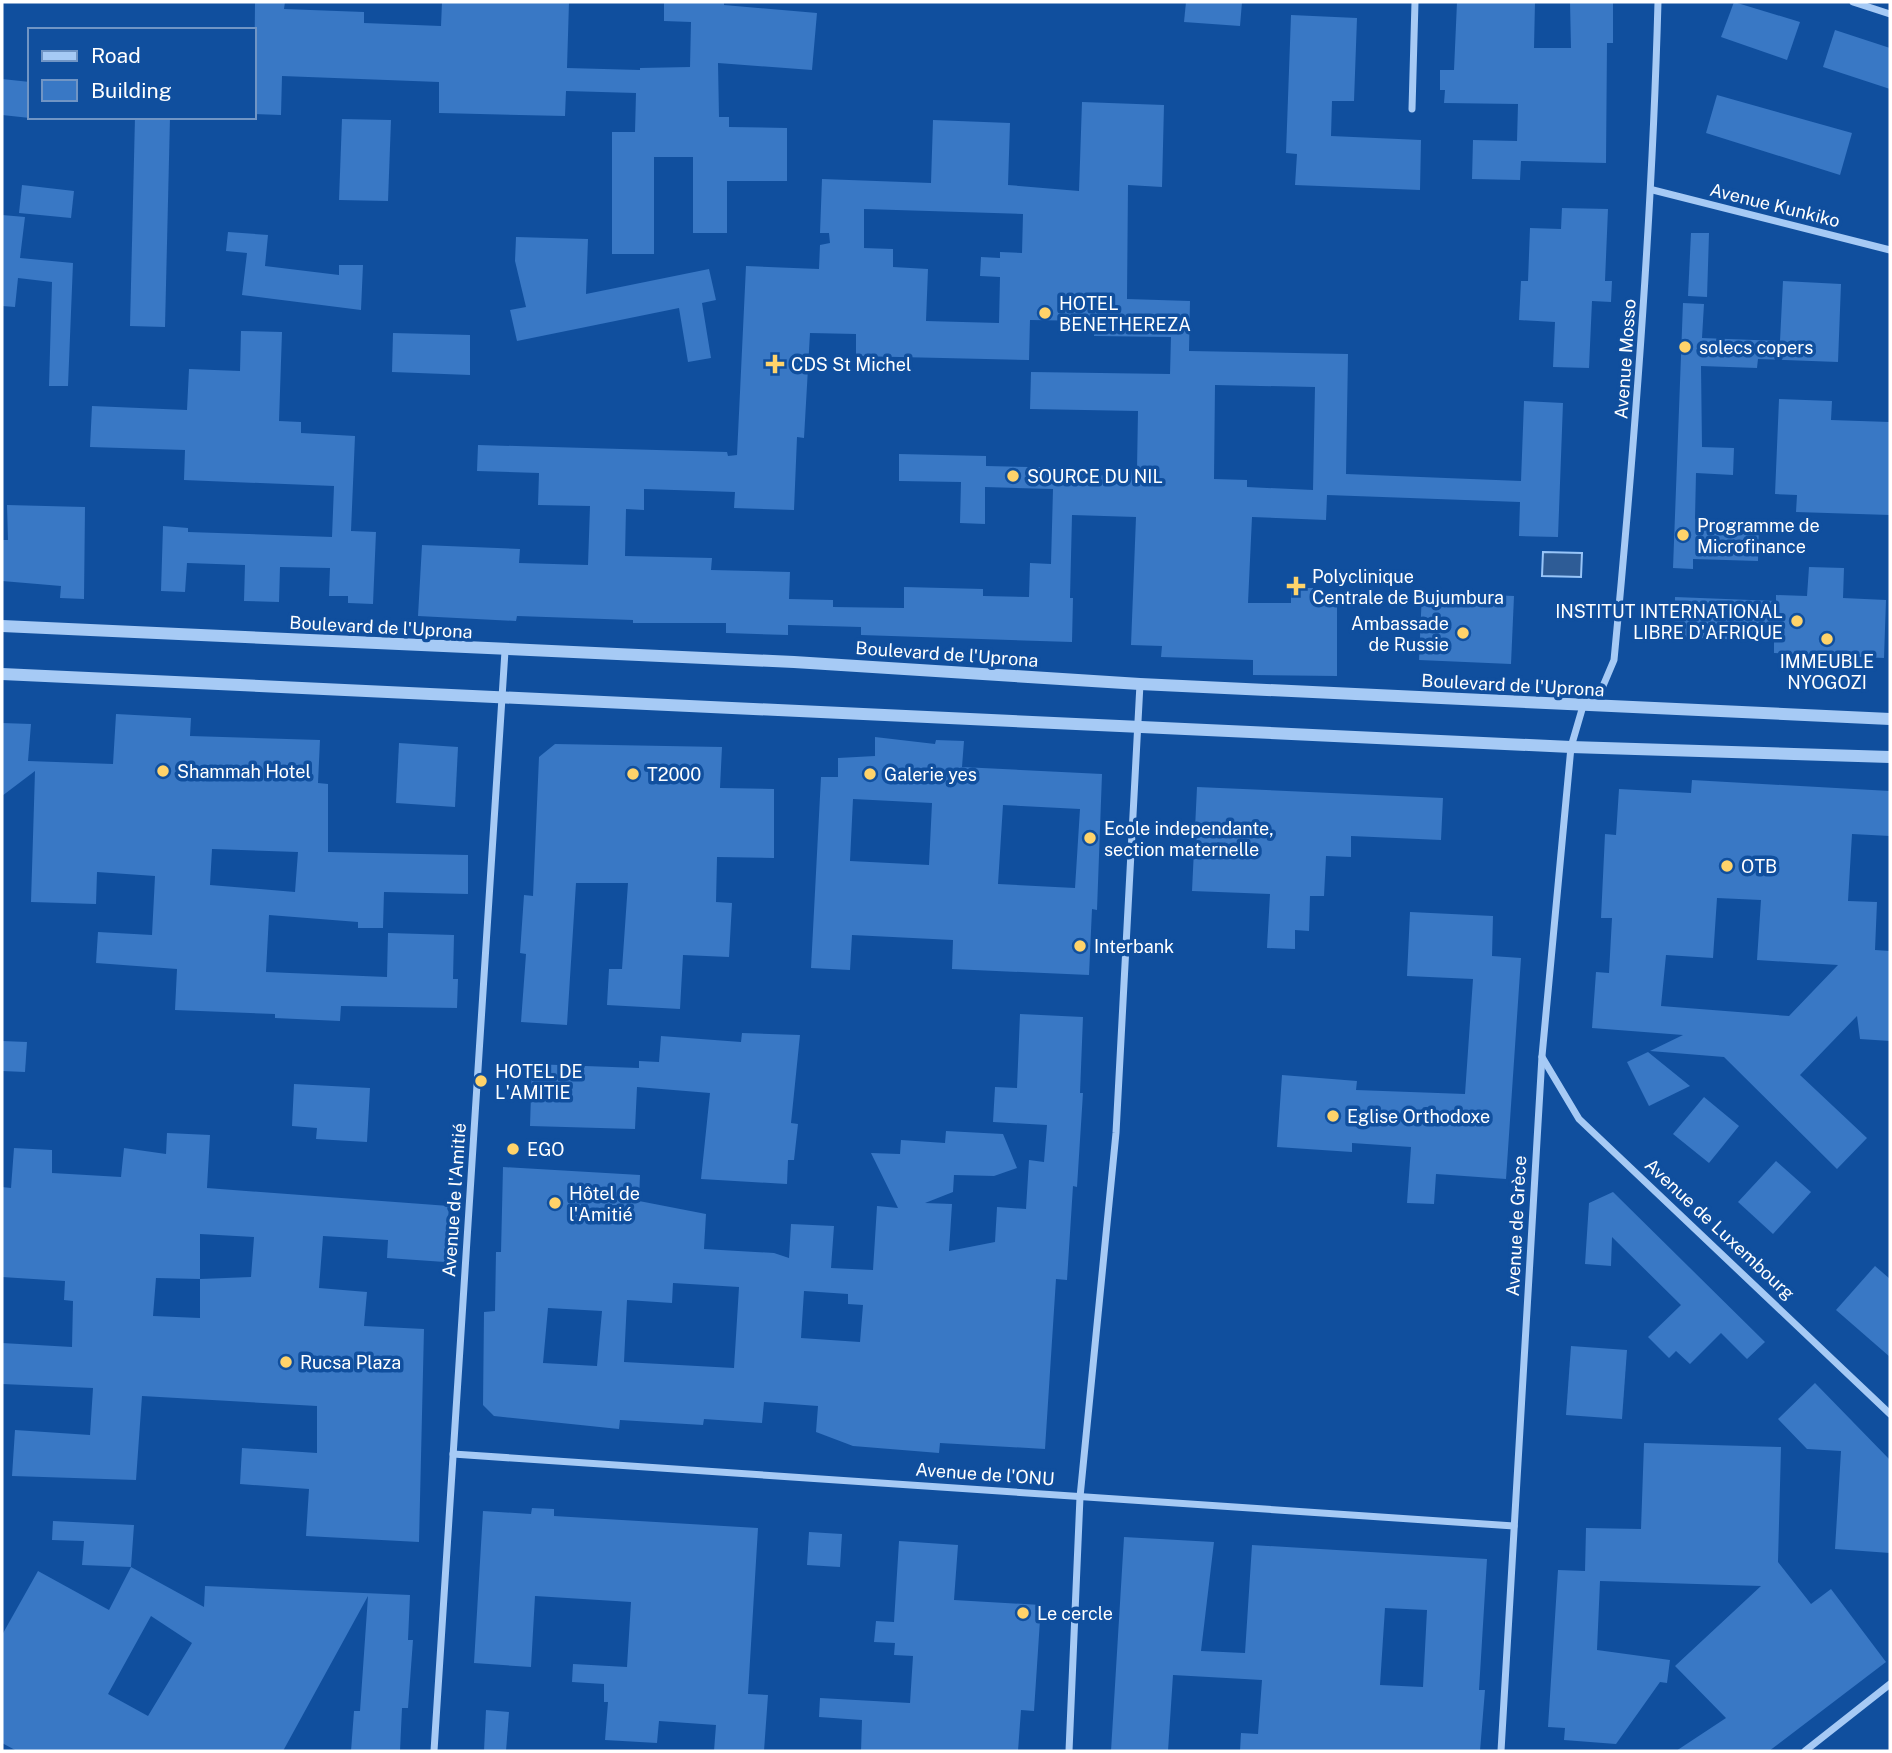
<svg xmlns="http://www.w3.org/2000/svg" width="1892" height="1753" font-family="'Public Sans',sans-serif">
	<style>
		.water { fill: #2e5c96; stroke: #98c5f8; stroke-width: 2 }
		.building { fill: #3978c5; fill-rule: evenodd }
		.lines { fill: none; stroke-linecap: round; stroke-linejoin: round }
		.minor { stroke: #a6caf5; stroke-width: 7 }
		.tertiary { stroke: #a6caf5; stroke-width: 12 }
		.poi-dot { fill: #ffd36a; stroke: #104f9e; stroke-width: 2.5 }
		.labels { text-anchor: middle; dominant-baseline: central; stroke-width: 7; stroke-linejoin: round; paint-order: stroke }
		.street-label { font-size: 18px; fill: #fff; stroke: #104f9e }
		.poi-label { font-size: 18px; fill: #fff; stroke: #104f9e; text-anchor: start }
	</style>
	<rect width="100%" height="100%" fill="#104f9e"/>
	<polygon class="water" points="1543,552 1582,553 1581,577 1542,576"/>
	<g class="building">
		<polygon points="255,2 285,2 284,9 364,12 364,23 441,26 442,2 569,2 567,68 640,70 640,68 690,67 691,22 664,21 664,2 724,2 724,5 817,13 812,70 718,63 719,117 729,117 729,127 787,128 787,181 727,181 727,233 693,233 693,157 654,157 654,254 612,254 612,132 635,132 636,93 566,91 565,116 439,113 439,82 282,76 281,115 254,114"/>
		<polygon points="1186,2 1242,2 1240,26 1184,22"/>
		<polygon points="1457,2 1535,2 1534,48 1571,48 1570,2 1613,2 1613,43 1607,43 1606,163 1521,161 1520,180 1472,179 1473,140 1517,141 1518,104 1444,103 1445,90 1440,90 1440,70 1454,70"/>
		<polygon points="1734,2 1800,22 1787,60 1721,37"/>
		<polygon points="1291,15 1357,18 1354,101 1332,101 1331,136 1421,140 1420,190 1295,185 1297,154 1286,153"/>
		<polygon points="1835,30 1890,48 1890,89 1823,67"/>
		<polygon points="2,79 30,82 30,118 2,115"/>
		<polygon points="1717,95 1852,133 1840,175 1706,133"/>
		<path d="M 1082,102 L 1164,105 L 1162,187 L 1128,185 L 1127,299 L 1190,301 L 1189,351 L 1348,354 L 1346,474 L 1521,481 L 1524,401 L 1563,403 L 1558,537 L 1519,536 L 1520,502 L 1327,495 L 1326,520 L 1252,517 L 1248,603 L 1291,603 L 1291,588 L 1313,588 L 1313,604 L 1337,604 L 1337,676 L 1253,675 L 1253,660 L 1161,657 L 1162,646 L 1131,645 L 1136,517 L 1072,515 L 1070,598 L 1073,598 L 1072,642 L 861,635 L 861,627 L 788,625 L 788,635 L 726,633 L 726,623 L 633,623 L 633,620 L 517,616 L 516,621 L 418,616 L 422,545 L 520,549 L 519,563 L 588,565 L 590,506 L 538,505 L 539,473 L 477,471 L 478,445 L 727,452 L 728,456 L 737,455 L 746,266 L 819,269 L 820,245 L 830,243 L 829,233 L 820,233 L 822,179 L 931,183 L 933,120 L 1010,123 L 1008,185 L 1079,191 ZM 864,209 L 1023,214 L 1022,253 L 1000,252 L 1000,258 L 981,257 L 980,276 L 1000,277 L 999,323 L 926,321 L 928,269 L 893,267 L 893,249 L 864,248 ZM 1030,320 L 1094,321 L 1094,336 L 1171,337 L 1170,374 L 1031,372 L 1030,409 L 1138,411 L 1137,469 L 1132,468 L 1131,476 L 1078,475 L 1078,468 L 986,466 L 986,456 L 899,454 L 899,481 L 961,482 L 960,523 L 985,524 L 985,487 L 1053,489 L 1051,564 L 1030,563 L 1029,597 L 983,596 L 983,589 L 904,587 L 904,608 L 833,607 L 833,600 L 789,599 L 790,572 L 711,570 L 712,558 L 625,556 L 626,509 L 644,510 L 644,489 L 735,492 L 734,508 L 794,510 L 797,437 L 804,438 L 810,333 L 856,334 L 856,356 L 1029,360 ZM 1215,385 L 1315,387 L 1313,490 L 1247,487 L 1247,480 L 1214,479 Z"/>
		<polygon points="135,117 170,117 165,327 130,326"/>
		<polygon points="342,119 391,120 388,201 339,200"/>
		<polygon points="22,185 74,191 71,218 19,213"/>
		<polygon points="1562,208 1608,209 1605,281 1612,281 1611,302 1592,301 1589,368 1553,367 1555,322 1519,320 1521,281 1528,281 1530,228 1561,229"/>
		<polygon points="2,215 25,217 20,258 73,263 68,386 49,386 52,282 18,278 15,307 2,306"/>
		<polygon points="228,232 268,235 265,266 339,275 339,265 363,265 361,310 242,295 247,253 226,251"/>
		<polygon points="1691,233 1709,233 1707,297 1688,296"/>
		<polygon points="516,237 588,239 586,294 709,269 716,300 702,303 711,358 688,362 679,308 517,341 510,310 526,307 515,261"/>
		<polygon points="1783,281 1841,284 1838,362 1758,359 1757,368 1701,366 1702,447 1734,448 1733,475 1696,473 1695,519 1759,522 1758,561 1693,559 1693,569 1673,568 1683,303 1704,304 1702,338 1780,341"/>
		<polygon points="241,331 282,332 279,421 301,422 301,433 355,436 351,531 376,532 373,604 348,603 348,596 329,596 330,568 280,567 279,602 244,601 245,565 187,563 185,592 161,591 163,526 188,528 188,532 332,537 334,486 184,480 185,450 90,447 92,406 187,410 189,369 240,371"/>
		<polygon points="393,333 470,335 470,375 392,372"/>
		<polygon points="1779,399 1832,401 1831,420 1890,422 1890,515 1796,512 1797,495 1775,494"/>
		<polygon points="7,505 85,507 84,599 60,598 61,586 2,581 2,540 8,540"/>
		<polygon points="1809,567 1844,568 1843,598 1886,600 1884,658 1774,653 1774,641 1674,637 1675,597 1776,601 1776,595 1807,596"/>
		<polygon points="1422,592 1514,596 1511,664 1419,660"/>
		<path d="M 116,714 L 191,718 L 190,736 L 320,740 L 318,783 L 328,784 L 328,852 L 468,855 L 468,894 L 384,892 L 383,928 L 358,928 L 358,922 L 269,915 L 266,972 L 387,977 L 388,933 L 454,935 L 453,979 L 458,979 L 457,1008 L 341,1006 L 340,1021 L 275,1018 L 275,1014 L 175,1010 L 177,969 L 96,963 L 98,932 L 152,935 L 155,876 L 97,872 L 96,904 L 31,902 L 35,771 L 2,796 L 2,723 L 31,724 L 28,761 L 113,764 ZM 212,849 L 298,852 L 295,892 L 210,885 Z"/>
		<path d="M 875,737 L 935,744 L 936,740 L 964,741 L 962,767 L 1102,774 L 1097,910 L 1092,909 L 1089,975 L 952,969 L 953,940 L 852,935 L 850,970 L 811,968 L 821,777 L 838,777 L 838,758 L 875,756 ZM 853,799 L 932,803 L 929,865 L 850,861 ZM 1003,805 L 1080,809 L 1075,888 L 998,884 Z"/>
		<polygon points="399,743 458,747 455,807 396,803"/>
		<polygon points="555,744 722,747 720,788 774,789 774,858 717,857 716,902 732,903 729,957 683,955 680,1009 607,1005 609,969 622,969 628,883 576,883 567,1025 521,1022 526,954 520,953 524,895 533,896 539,757"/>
		<path d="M 1692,780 L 1890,791 L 1890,836 L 1852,834 L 1848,901 L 1877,902 L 1875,950 L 1890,951 L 1890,1041 L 1860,1039 L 1857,1016 L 1800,1075 L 1867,1138 L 1837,1169 L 1724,1057 L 1650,1051 L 1683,1035 L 1592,1028 L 1596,972 L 1609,973 L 1612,918 L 1601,918 L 1605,834 L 1616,835 L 1619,789 L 1691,793 ZM 1717,898 L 1761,900 L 1757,960 L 1838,965 L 1789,1016 L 1661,1006 L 1666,955 L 1713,958 Z"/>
		<polygon points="1197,787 1443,798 1441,840 1351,836 1351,857 1326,856 1324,896 1310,896 1309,931 1295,930 1295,949 1267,948 1270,894 1192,891"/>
		<polygon points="1410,912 1493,916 1492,956 1521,958 1506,1179 1436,1174 1434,1204 1407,1203 1411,1147 1352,1143 1352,1152 1277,1147 1282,1075 1357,1081 1356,1090 1465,1094 1473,979 1407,976"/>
		<path d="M 1020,1014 L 1083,1017 L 1080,1093 L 1083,1093 L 1077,1187 L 1073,1186 L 1067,1280 L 1056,1279 L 1045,1449 L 940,1443 L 939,1453 L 853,1446 L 816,1432 L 818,1406 L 764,1402 L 762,1423 L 704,1419 L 703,1425 L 620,1420 L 619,1429 L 494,1416 L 483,1405 L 484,1312 L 495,1311 L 496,1252 L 501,1252 L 503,1167 L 640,1175 L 639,1201 L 706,1214 L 704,1249 L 774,1253 L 789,1258 L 791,1224 L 834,1226 L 831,1268 L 873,1270 L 877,1206 L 898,1208 L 871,1153 L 900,1154 L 901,1140 L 945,1143 L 946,1131 L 1003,1134 L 1017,1168 L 994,1176 L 954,1175 L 953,1192 L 925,1203 L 952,1204 L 949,1251 L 995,1242 L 997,1207 L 1026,1209 L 1029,1160 L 1044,1162 L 1047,1125 L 993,1122 L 995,1087 L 1017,1088 ZM 673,1283 L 739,1287 L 734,1368 L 624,1362 L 627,1300 L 672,1303 ZM 804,1291 L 848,1294 L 848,1304 L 863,1305 L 860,1342 L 801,1338 ZM 548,1308 L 602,1311 L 597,1366 L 543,1363 Z"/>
		<polygon points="742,1033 800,1035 791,1123 798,1124 794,1160 788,1160 787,1184 701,1179 710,1093 637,1087 635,1129 530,1126 532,1064 639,1068 639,1061 659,1062 661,1036 741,1042"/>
		<polygon points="2,1041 27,1042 25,1072 2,1071"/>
		<polygon points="1648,1052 1690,1086 1649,1106 1627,1062"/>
		<polygon points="294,1084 370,1088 367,1142 316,1139 317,1128 292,1126"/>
		<polygon points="1704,1097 1739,1126 1709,1163 1673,1134"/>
		<path d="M 167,1133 L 210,1135 L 207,1188 L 449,1206 L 445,1262 L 387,1258 L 388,1240 L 323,1236 L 319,1288 L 367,1292 L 364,1326 L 424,1329 L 419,1542 L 306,1536 L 309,1489 L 240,1484 L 242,1448 L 317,1453 L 317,1406 L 142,1396 L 136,1480 L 12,1476 L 15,1430 L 90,1435 L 93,1388 L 2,1384 L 2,1343 L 72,1347 L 73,1301 L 64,1300 L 65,1281 L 2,1277 L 2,1187 L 11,1188 L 14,1148 L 52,1150 L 52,1173 L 121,1177 L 124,1148 L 166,1154 ZM 200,1234 L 254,1237 L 251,1277 L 200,1279 ZM 156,1278 L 200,1279 L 200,1318 L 153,1316 Z"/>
		<polygon points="1776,1161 1811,1192 1773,1234 1738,1202"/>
		<polygon points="1613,1192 1765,1342 1747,1359 1721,1333 1690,1364 1676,1351 1669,1358 1648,1337 1681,1305 1612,1237 1611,1266 1585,1264 1589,1203"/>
		<polygon points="1875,1266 1890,1279 1890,1357 1836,1310"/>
		<polygon points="1571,1346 1627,1350 1622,1419 1566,1415"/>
		<polygon points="1815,1383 1890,1460 1890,1553 1835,1549 1841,1451 1807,1449 1778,1419"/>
		<polygon points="1644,1443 1781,1447 1778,1562 1811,1604 1831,1589 1886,1662 1769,1751 1676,1751 1726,1718 1675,1666 1761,1586 1600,1581 1597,1650 1670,1660 1667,1683 1660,1682 1616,1744 1564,1740 1565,1728 1548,1727 1558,1570 1585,1571 1586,1528 1641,1529"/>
		<polygon points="532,1508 554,1509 554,1516 758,1528 748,1694 768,1695 764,1751 714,1751 716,1725 659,1721 657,1743 605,1740 608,1702 604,1702 604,1684 572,1682 573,1664 627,1667 631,1602 535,1596 531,1667 474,1663 483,1511 531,1514"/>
		<polygon points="53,1521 134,1525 131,1567 82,1565 84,1541 52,1540"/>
		<polygon points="809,1532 842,1534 840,1567 807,1565"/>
		<path d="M 1124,1537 L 1214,1542 L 1201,1651 L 1245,1653 L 1252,1545 L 1487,1559 L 1479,1690 L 1485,1690 L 1480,1751 L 1240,1751 L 1241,1733 L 1258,1734 L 1262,1680 L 1173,1675 L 1168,1751 L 1111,1751 ZM 1385,1608 L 1427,1610 L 1423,1687 L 1380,1685 Z"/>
		<polygon points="899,1541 958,1545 954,1600 1041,1605 1034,1711 1021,1710 1018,1751 861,1751 862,1720 819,1717 820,1698 910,1703 913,1656 894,1655 895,1643 874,1642 876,1621 894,1622"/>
		<path d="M 131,1567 L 204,1607 L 205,1586 L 410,1595 L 408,1640 L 413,1640 L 408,1708 L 402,1708 L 400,1751 L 351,1751 L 354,1711 L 360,1711 L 368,1596 L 283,1751 L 17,1751 L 2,1743 L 2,1635 L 38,1571 L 109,1610 ZM 151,1616 L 192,1643 L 148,1716 L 108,1694 Z"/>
		<polygon points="486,1710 509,1712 506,1751 484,1751"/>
	</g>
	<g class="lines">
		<g class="minor">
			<polyline points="1853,2 1890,14"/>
			<polyline points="1412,109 1415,2"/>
			<polyline points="1653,190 1890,250"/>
			<polyline points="1542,1057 1579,1119 1890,1414"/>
			<polyline points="453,1454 1514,1526"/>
			<polyline points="434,1751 505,651"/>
			<polyline points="1069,1751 1080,1497 1116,1133 1140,684"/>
			<path d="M 1501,1751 L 1542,1056 L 1571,747 L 1583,706 L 1603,686 L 1614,660 C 1635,441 1652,222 1658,2"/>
			<polyline points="1805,1751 1890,1684"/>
		</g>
		<g class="tertiary">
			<polyline points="2,626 794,662 1140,684 1890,719"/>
			<polyline points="2,674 1571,747 1890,757"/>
		</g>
	</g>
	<g class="poi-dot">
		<circle cx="1045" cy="313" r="7"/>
		<circle cx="1685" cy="347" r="7"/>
		<path d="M771.5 353.5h7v7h7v7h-7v7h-7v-7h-7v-7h7z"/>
		<circle cx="1013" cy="476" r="7"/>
		<circle cx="1683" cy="535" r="7"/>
		<path d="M1292.5 575.5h7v7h7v7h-7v7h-7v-7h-7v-7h7z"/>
		<circle cx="1797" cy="621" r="7"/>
		<circle cx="1463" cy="633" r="7"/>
		<circle cx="1827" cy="639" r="7"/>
		<circle cx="163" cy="771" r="7"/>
		<circle cx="633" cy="774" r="7"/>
		<circle cx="870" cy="774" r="7"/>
		<circle cx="1090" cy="838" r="7"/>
		<circle cx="1727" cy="866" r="7"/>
		<circle cx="1080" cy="946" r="7"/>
		<circle cx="481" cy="1081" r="7"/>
		<circle cx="1333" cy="1116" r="7"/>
		<circle cx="513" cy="1149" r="7"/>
		<circle cx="555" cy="1203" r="7"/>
		<circle cx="286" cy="1362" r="7"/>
		<circle cx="1023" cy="1613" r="7"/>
	</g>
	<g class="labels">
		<g class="street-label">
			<text transform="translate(1775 205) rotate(14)">Avenue Kunkiko</text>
			<text transform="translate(1625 359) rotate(-86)">Avenue Mosso</text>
			<text transform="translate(381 627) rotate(3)">Boulevard de l'Uprona</text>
			<text transform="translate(947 654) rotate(4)">Boulevard de l'Uprona</text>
			<text transform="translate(1513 685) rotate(3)">Boulevard de l'Uprona</text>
			<text transform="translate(454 1200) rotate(-86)">Avenue de l'Amitié</text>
			<text transform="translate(1516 1226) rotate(-87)">Avenue de Grèce</text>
			<text transform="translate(1720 1229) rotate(43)">Avenue de Luxembourg</text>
			<text transform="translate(985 1474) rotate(4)">Avenue de l'ONU</text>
		</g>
		<g class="poi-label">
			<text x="1059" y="303">HOTEL<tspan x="1059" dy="21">BENETHEREZA</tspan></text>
			<text x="1699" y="347">solecs copers</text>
			<text x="791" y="364">CDS St Michel</text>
			<text x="1027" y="476">SOURCE DU NIL</text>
			<text x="1697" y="525">Programme de<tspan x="1697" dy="21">Microfinance</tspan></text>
			<text x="1312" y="576">Polyclinique<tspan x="1312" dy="21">Centrale de Bujumbura</tspan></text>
			<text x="1783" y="611" text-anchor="end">INSTITUT INTERNATIONAL<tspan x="1783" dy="21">LIBRE D'AFRIQUE</tspan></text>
			<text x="1449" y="623" text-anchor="end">Ambassade<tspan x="1449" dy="21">de Russie</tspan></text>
			<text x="1827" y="661" text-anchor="middle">IMMEUBLE<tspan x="1827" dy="21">NYOGOZI</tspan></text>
			<text x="177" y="771">Shammah Hotel</text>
			<text x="647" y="774">T2000</text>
			<text x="884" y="774">Galerie yes</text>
			<text x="1104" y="828">Ecole independante,<tspan x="1104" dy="21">section maternelle</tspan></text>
			<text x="1741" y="866">OTB</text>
			<text x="1094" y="946">Interbank</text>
			<text x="495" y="1071">HOTEL DE<tspan x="495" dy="21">L'AMITIE</tspan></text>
			<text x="1347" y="1116">Eglise Orthodoxe</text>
			<text x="527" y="1149">EGO</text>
			<text x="569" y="1193">Hôtel de<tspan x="569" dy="21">l'Amitié</tspan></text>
			<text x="300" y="1362">Rucsa Plaza</text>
			<text x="1037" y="1613">Le cercle</text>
		</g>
	</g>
	<rect width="1892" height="1753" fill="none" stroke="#ffffff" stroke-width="7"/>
	<rect x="28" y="28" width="228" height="91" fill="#104f9e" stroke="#7095c5" stroke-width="2"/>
	<rect x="42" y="51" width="35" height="10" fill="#a6caf5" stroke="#7095c5" stroke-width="2"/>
	<text x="91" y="63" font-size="21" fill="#ffffff">Road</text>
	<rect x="42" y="80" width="35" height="21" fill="#3978c5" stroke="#7095c5" stroke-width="2"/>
	<text x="91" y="98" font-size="21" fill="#ffffff">Building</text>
</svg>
